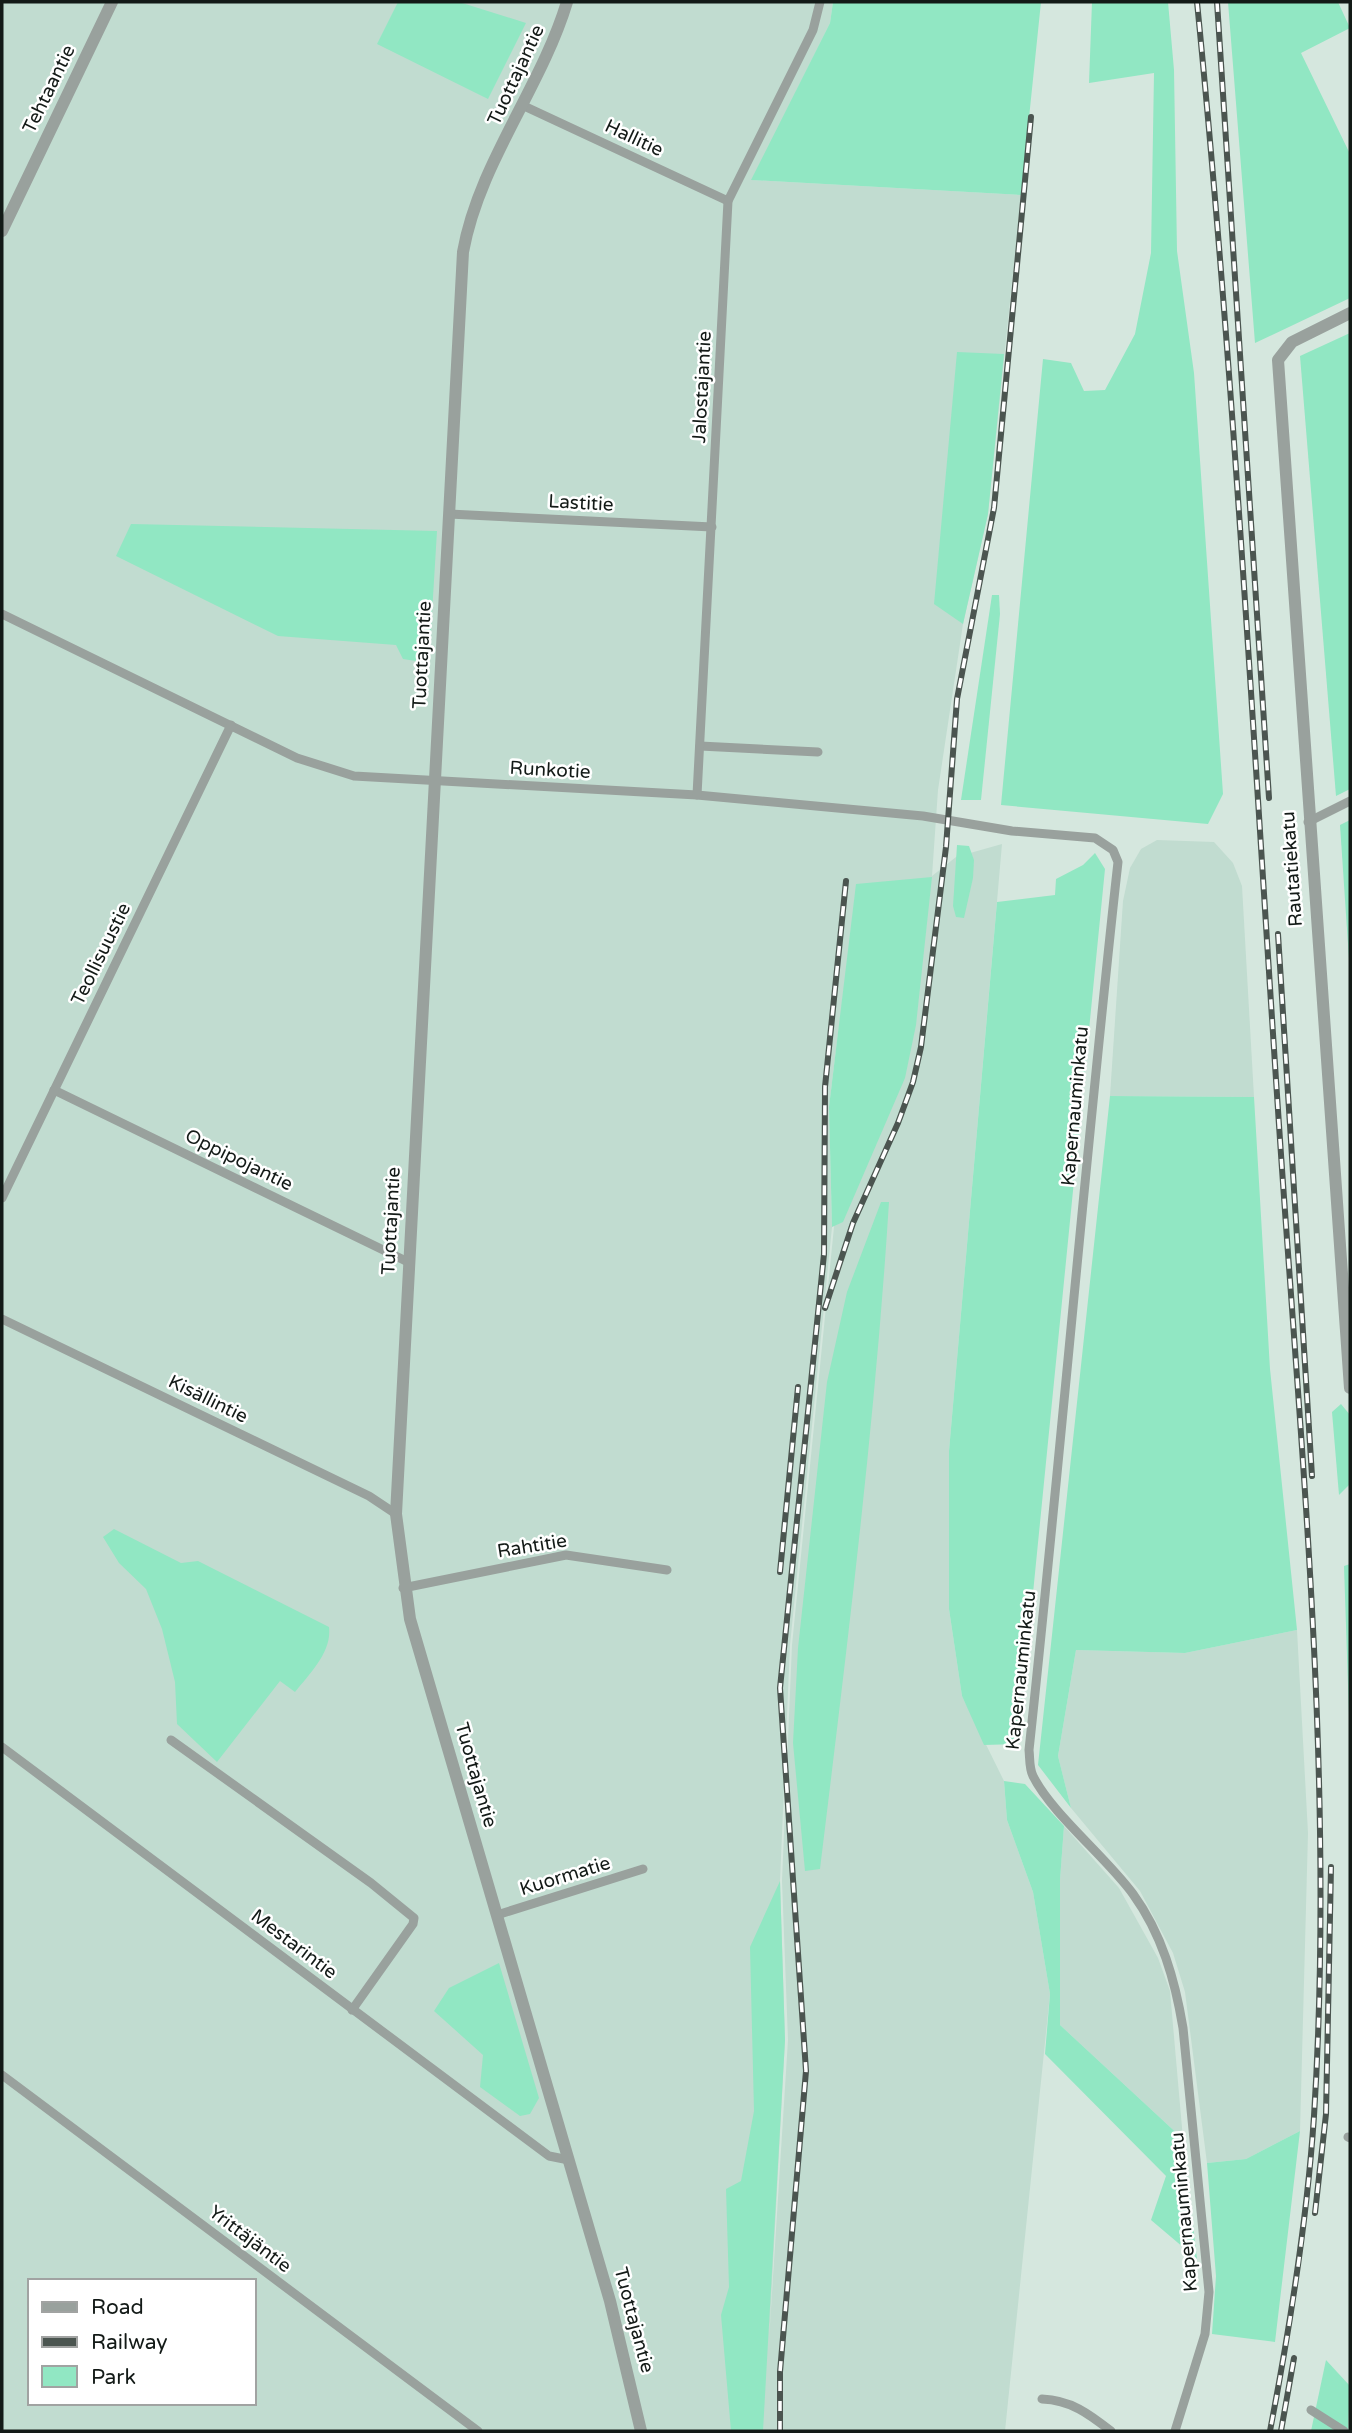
<svg xmlns="http://www.w3.org/2000/svg" width="1352" height="2433" font-family="'Varela Round',sans-serif">
	<style>
		.built { fill: #c1dcd0; fill-rule: evenodd }
		.green { fill: #91e7c3 }
		.lines { fill: none; stroke-linecap: round; stroke-linejoin: round }
		.minor { stroke: #99a19d; stroke-width: 9 }
		.tertiary { stroke: #99a19d; stroke-width: 12 }
		.rail-casing { stroke: #4b5550; stroke-width: 6 }
		.rail { stroke: #fff; stroke-width: 3.5; stroke-dasharray: 10; stroke-linecap: butt }
		.labels { text-anchor: middle; dominant-baseline: central; stroke-width: 5; stroke-linejoin: round; paint-order: stroke }
		.street-label { font-size: 19px; fill: #131a17; stroke: #fff }
	</style>
	<rect width="100%" height="100%" fill="#d5e7de"/>
	<g class="built">
		<path d="M 2,2 L 833,2 L 830,23 L 752,180 L 1021,195 L 988,514 L 963,624 L 938,790 L 932,876 L 956,857 L 1002,844 L 949,1451 L 949,1609 L 962,1696 L 1004,1781 L 1007,1820 L 1033,1892 L 1050,1994 L 1005,2431 L 2,2431 ZM 840,1018 L 830,1108 L 834,1227 L 792,1645 L 782,1881 L 788,2040 L 769,2340 L 785,2040 L 780,1881 L 790,1645 L 832,1227 L 829,1107 ZM 30,2281 L 254,2281 L 254,2403 L 30,2403 Z"/>
		<polygon points="1157,840 1214,842 1233,863 1242,886 1254,1097 1110,1096 1123,901 1130,868 1141,849"/>
		<polygon points="1297,1630 1308,1833 1300,2131 1246,2159 1207,2163 1185,1992 1173,1953 1140,1891 1071,1808 1058,1756 1076,1650 1185,1653"/>
		<polygon points="1064,1826 1119,1888 1158,1958 1170,1991 1183,2139 1060,2025 1060,1880"/>
	</g>
	<g class="green">
		<polygon points="398,2 459,2 526,23 488,99 377,44"/>
		<polygon points="833,2 1041,2 1021,195 751,180 830,23"/>
		<polygon points="1092,2 1168,2 1174,70 1177,251 1194,373 1223,794 1208,824 1001,805 1043,359 1071,363 1084,391 1105,390 1135,334 1151,253 1154,73 1089,83"/>
		<polygon points="1228,2 1338,2 1350,28 1301,53 1350,154 1350,298 1255,343"/>
		<polygon points="1350,333 1350,789 1336,796 1300,356"/>
		<polygon points="957,352 1004,354 988,514 963,624 934,604"/>
		<polygon points="131,524 437,531 429,663 403,659 396,645 278,636 116,556"/>
		<polygon points="992,595 999,595 1000,614 981,800 961,800"/>
		<polygon points="1350,820 1350,974 1340,825"/>
		<polygon points="957,845 969,846 974,860 973,878 964,918 956,917 953,906"/>
		<polygon points="1095,853 1105,869 1018,1744 984,1745 962,1696 949,1609 949,1451 997,902 1055,895 1056,879 1083,865"/>
		<polygon points="932,877 916,1025 905,1078 843,1222 832,1227 829,1107 856,884"/>
		<polygon points="1110,1096 1254,1097 1270,1369 1297,1630 1185,1653 1076,1650 1058,1756 1071,1808 1038,1765"/>
		<path d="M 881,1202 L 889,1202 C 875,1425 847,1647 820,1869 L 805,1871 L 793,1743 L 798,1648 L 827,1382 L 847,1292 Z"/>
		<polygon points="1341,1404 1350,1415 1350,1484 1339,1495 1332,1412"/>
		<path d="M 114,1529 L 181,1563 L 198,1561 L 329,1627 C 332,1652 310,1673 295,1692 L 280,1681 L 217,1762 L 177,1724 L 175,1682 L 162,1629 L 146,1589 L 119,1563 L 103,1537 Z"/>
		<polygon points="1350,1564 1350,1745 1344,1566"/>
		<polygon points="1004,1781 1025,1784 1064,1826 1060,1880 1060,2025 1183,2139 1197,2259 1151,2220 1166,2176 1045,2054 1050,1994 1033,1892 1007,1820"/>
		<polygon points="780,1881 785,2040 763,2431 731,2431 721,2315 729,2287 726,2189 741,2181 754,2111 750,1947"/>
		<polygon points="499,1963 539,2098 530,2114 520,2116 480,2087 483,2055 434,2011 449,1988"/>
		<polygon points="1300,2131 1275,2342 1212,2334 1216,2276 1207,2163 1246,2159"/>
		<polygon points="1326,2360 1350,2386 1348,2431 1311,2431"/>
	</g>
	<g class="lines">
		<g class="minor">
			<polyline points="524,106 728,201"/>
			<polyline points="449,514 712,527"/>
			<path d="M 2,614 L 297,758 L 354,776 L 697,795 L 923,816 L 1012,831 L 1095,838 L 1113,850 L 1118,862 C 1085,1158 1061,1454 1029,1750 C 1030,1758 1029,1768 1033,1776 C 1052,1814 1106,1857 1133,1894 C 1162,1934 1175,1980 1183,2028 L 1209,2292 L 1205,2334 L 1175,2431"/>
			<polyline points="700,746 818,752"/>
			<polyline points="697,795 728,201 813,30 820,2"/>
			<polyline points="1308,822 1350,801"/>
			<polyline points="54,1090 408,1262"/>
			<polyline points="2,1198 231,725"/>
			<polyline points="2,1319 369,1496 396,1514"/>
			<polyline points="403,1588 566,1555 667,1570"/>
			<polyline points="171,1740 371,1883 414,1918 413,1924 352,2010"/>
			<polyline points="2,1747 549,2156 569,2160"/>
			<polyline points="497,1915 643,1869"/>
			<polyline points="2,2075 478,2431"/>
			<polyline points="1348,2137 1350,2138"/>
			<path d="M 1042,2399 C 1071,2400 1089,2414 1111,2431"/>
			<polyline points="1311,2410 1344,2431"/>
		</g>
		<g class="tertiary">
			<path d="M 567,2 C 541,88 479,163 463,252 L 396,1514 L 410,1619 L 610,2301 L 641,2431"/>
			<polyline points="2,231 112,2"/>
			<polyline points="1350,313 1292,342 1278,360 1350,1388"/>
		</g>
		<defs>
			<g id="rail">
				<path d="M 1197,2 C 1234,375 1254,751 1279,1125 C 1301,1455 1335,1786 1314,2116 C 1307,2222 1290,2327 1270,2431"/>
				<polyline points="1217,2 1269,798"/>
				<polyline points="1278,934 1312,1476"/>
				<polyline points="825,1308 853,1223 898,1123 913,1082 921,1047 946,847 957,699 994,508 1031,117"/>
				<polyline points="780,1572 798,1387"/>
				<polyline points="1315,2213 1326,2114 1331,1867"/>
				<polyline points="780,2431 780,2372 806,2071 780,1688 824,1254 825,1087 846,881"/>
				<polyline points="1281,2431 1294,2358"/>
			</g>
		</defs>
		<use href="#rail" class="rail-casing"/>
		<use href="#rail" class="rail"/>
	</g>
	<g class="labels">
		<g class="street-label">
			<text transform="translate(516 75) rotate(-65)">Tuottajantie</text>
			<text transform="translate(49 89) rotate(-64)">Tehtaantie</text>
			<text transform="translate(634 138) rotate(25)">Hallitie</text>
			<text transform="translate(702 387) rotate(-87)">Jalostajantie</text>
			<text transform="translate(581 503) rotate(3)">Lastitie</text>
			<text transform="translate(422 655) rotate(-87)">Tuottajantie</text>
			<text transform="translate(550 770) rotate(3)">Runkotie</text>
			<text transform="translate(1292 869) rotate(-94)">Rautatiekatu</text>
			<text transform="translate(101 954) rotate(-64)">Teollisuustie</text>
			<text transform="translate(1075 1106) rotate(-85)">Kapernauminkatu</text>
			<text transform="translate(239 1160) rotate(26)">Oppipojantie</text>
			<text transform="translate(391 1221) rotate(-87)">Tuottajantie</text>
			<text transform="translate(208 1399) rotate(26)">Kisällintie</text>
			<text transform="translate(532 1546) rotate(-9)">Rahtitie</text>
			<text transform="translate(1021 1670) rotate(-84)">Kapernauminkatu</text>
			<text transform="translate(476 1775) rotate(74)">Tuottajantie</text>
			<text transform="translate(565 1876) rotate(-17)">Kuormatie</text>
			<text transform="translate(294 1944) rotate(37)">Mestarintie</text>
			<text transform="translate(1184 2212) rotate(-95)">Kapernauminkatu</text>
			<text transform="translate(250 2239) rotate(37)">Yrittäjäntie</text>
			<text transform="translate(634 2320) rotate(75)">Tuottajantie</text>
		</g>
	</g>
	<rect width="1352" height="2433" fill="none" stroke="#131a17" stroke-width="7"/>
	<rect x="28" y="2279" width="228" height="126" fill="#ffffff" stroke="#a1a3a2" stroke-width="2"/>
	<rect x="42" y="2302" width="35" height="10" fill="#99a19d" stroke="#a1a3a2" stroke-width="2"/>
	<text x="91" y="2314" font-size="21" fill="#131a17">Road</text>
	<rect x="42" y="2337" width="35" height="10" fill="#4b5550" stroke="#a1a3a2" stroke-width="2"/>
	<text x="91" y="2349" font-size="21" fill="#131a17">Railway</text>
	<rect x="42" y="2366" width="35" height="21" fill="#91e7c3" stroke="#a1a3a2" stroke-width="2"/>
	<text x="91" y="2384" font-size="21" fill="#131a17">Park</text>
</svg>
